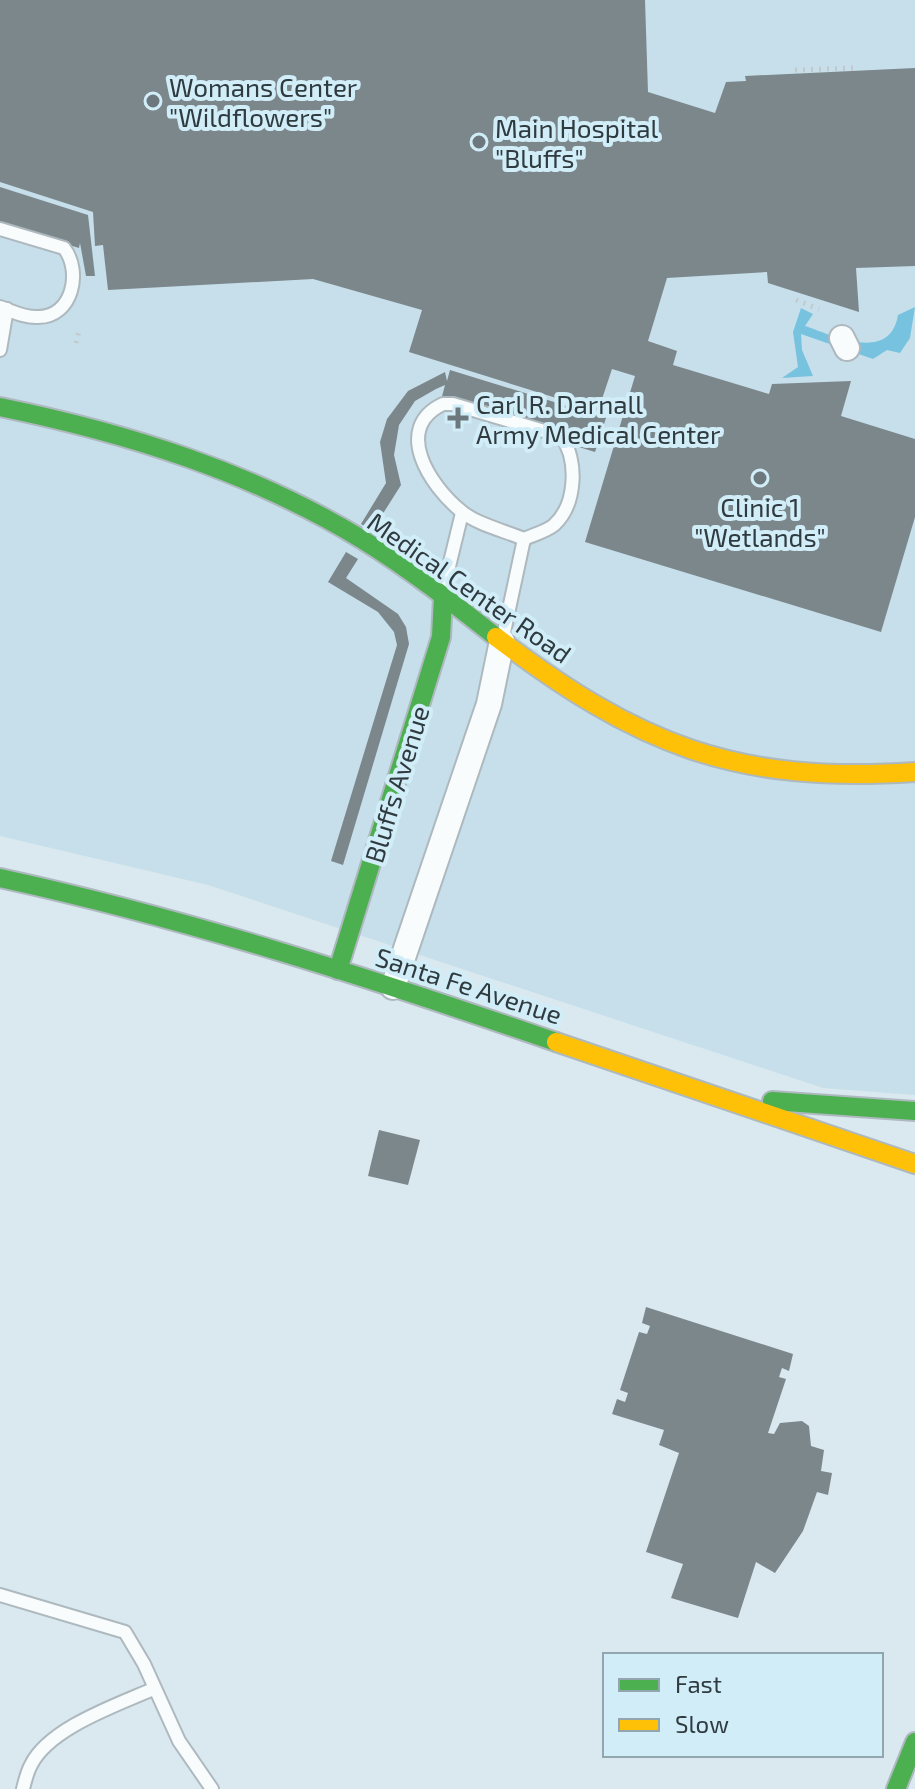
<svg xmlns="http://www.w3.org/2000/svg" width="915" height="1789" font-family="'Exo 2',sans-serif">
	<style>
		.built { fill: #c6dfea }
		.water { fill: #77c3df }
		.building { fill: #7c878c }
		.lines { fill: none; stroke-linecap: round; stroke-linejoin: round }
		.lane-casing { stroke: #adb9be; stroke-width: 16 }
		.street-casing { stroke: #adb9be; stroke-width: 28 }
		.fast-casing { stroke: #adb9be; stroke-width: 22 }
		.slow-casing { stroke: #adb9be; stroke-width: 22 }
		.path { stroke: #c3c9cb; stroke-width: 5; stroke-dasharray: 2 6; stroke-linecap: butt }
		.lane { stroke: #f9fcfd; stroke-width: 12 }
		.street { stroke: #f9fcfd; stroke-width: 24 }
		.fast { stroke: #4caf50; stroke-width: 18 }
		.slow { stroke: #ffc107; stroke-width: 18 }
		.poi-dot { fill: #6c787d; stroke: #d1edf8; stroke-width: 3 }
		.labels { text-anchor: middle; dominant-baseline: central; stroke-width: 8; stroke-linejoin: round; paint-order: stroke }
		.poi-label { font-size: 26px; fill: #303b40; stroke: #d1edf8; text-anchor: start }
		.street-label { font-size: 26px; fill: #303b40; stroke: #d1edf8 }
	</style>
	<rect width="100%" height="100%" fill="#dae9ef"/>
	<polygon class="built" points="0,0 915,0 915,1095 823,1088 208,885 0,836"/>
	<path class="water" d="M 915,307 L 910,338 L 900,353 L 887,350 L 873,359 L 801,334 L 802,350 L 813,376 L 782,378 L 798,367 L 793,332 L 801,308 L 813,314 L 805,326 C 834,336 890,363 898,315 Z"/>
	<g class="building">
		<polygon points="0,0 645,0 648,92 715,113 726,82 746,81 745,76 915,68 915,266 856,268 859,312 768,283 767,272 667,278 648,341 677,351 673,365 769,394 772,384 851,381 841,416 915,439 915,517 881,632 585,542 635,376 612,369 598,411 409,352 422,310 313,279 108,290 103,245 95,246 93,212 0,182"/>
		<polygon points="0,187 88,215 95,276 86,276 80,243 79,248 0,224"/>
		<polygon points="450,370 606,418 595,452 440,404 445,385 436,389 415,401 399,425 394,455 401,485 372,531 361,524 386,483 380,442 387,419 408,391 445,372 447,381"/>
		<polygon points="346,552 358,559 346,578 398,614 406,627 409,644 343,865 331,861 397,645 394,632 378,612 328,582"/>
		<polygon points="379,1130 420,1140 408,1185 368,1176"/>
		<polygon points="646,1307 793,1354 789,1371 782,1368 779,1377 786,1379 768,1433 774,1434 780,1423 802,1421 809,1426 811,1446 824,1450 821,1471 832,1473 828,1495 817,1492 803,1531 775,1573 756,1562 738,1618 671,1598 683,1564 646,1552 679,1453 659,1445 664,1430 612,1414 617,1399 625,1402 628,1393 620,1390 639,1332 647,1334 650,1326 642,1323"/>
	</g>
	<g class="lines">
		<defs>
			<g id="lane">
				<path d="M 0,229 L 64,248 C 82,271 73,317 38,317 C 25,318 12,311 0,307"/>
				<polyline points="0,350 7,309"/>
				<path d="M 443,404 L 453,404 L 561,436 C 578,459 577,504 554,525 C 547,531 533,535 524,539 C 505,531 476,524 461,511 C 430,486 392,428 443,404 Z"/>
				<polyline points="443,591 462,513"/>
				<polyline points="503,637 524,539"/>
				<polyline points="0,1595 125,1632 144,1664 179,1741 212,1789"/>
				<path d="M 23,1789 C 25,1781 27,1772 31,1765 C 49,1728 117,1705 153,1689"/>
			</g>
			<g id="street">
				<polyline points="842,338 847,348"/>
				<polyline points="393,987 489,704 502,641"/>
			</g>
			<g id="fast">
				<path d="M 0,407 C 127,433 252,472 363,540 C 410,569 453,603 496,637"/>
				<path d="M 0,878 C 189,919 373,979 556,1042"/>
				<polyline points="338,970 441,637 443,597"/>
				<polyline points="772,1101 915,1111"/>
				<polyline points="896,1789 915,1742"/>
			</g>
			<g id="slow">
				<path d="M 496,637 C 638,745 735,784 915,772"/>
				<polyline points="556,1042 915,1164"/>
			</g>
		</defs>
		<use href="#lane" class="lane-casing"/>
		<use href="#street" class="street-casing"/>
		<use href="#fast" class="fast-casing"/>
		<use href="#slow" class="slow-casing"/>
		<g class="path">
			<polyline points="795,70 855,68"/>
			<polyline points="796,300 819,309"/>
			<polyline points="76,343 79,331"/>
		</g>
		<use href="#lane" class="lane"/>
		<use href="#street" class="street"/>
		<use href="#fast" class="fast"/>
		<use href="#slow" class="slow"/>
	</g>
	<g class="poi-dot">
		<circle cx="153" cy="101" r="8"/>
		<circle cx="479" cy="142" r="8"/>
		<path d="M454 406h8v8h8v8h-8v8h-8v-8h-8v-8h8z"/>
		<circle cx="760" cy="478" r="8"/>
	</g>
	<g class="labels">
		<g class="poi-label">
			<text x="169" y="86">Womans Center<tspan x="169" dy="30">"Wildflowers"</tspan></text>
			<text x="495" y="127">Main Hospital<tspan x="495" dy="30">"Bluffs"</tspan></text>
			<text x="476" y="403">Carl R. Darnall<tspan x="476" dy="30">Army Medical Center</tspan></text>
			<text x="760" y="506" text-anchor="middle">Clinic 1<tspan x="760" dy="30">"Wetlands"</tspan></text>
		</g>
		<g class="street-label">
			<text transform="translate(470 587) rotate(35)">Medical Center Road</text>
			<text transform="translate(396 784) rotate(-73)">Bluffs Avenue</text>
			<text transform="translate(469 985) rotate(18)">Santa Fe Avenue</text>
		</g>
	</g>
	<rect x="603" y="1653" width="280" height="104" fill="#d1edf8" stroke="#91a6ae" stroke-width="2"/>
	<rect x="619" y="1679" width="40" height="12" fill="#4caf50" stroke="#91a6ae" stroke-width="2"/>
	<text x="675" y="1693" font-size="24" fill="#303b40">Fast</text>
	<rect x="619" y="1719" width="40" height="12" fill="#ffc107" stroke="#91a6ae" stroke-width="2"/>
	<text x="675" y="1733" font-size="24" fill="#303b40">Slow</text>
</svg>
